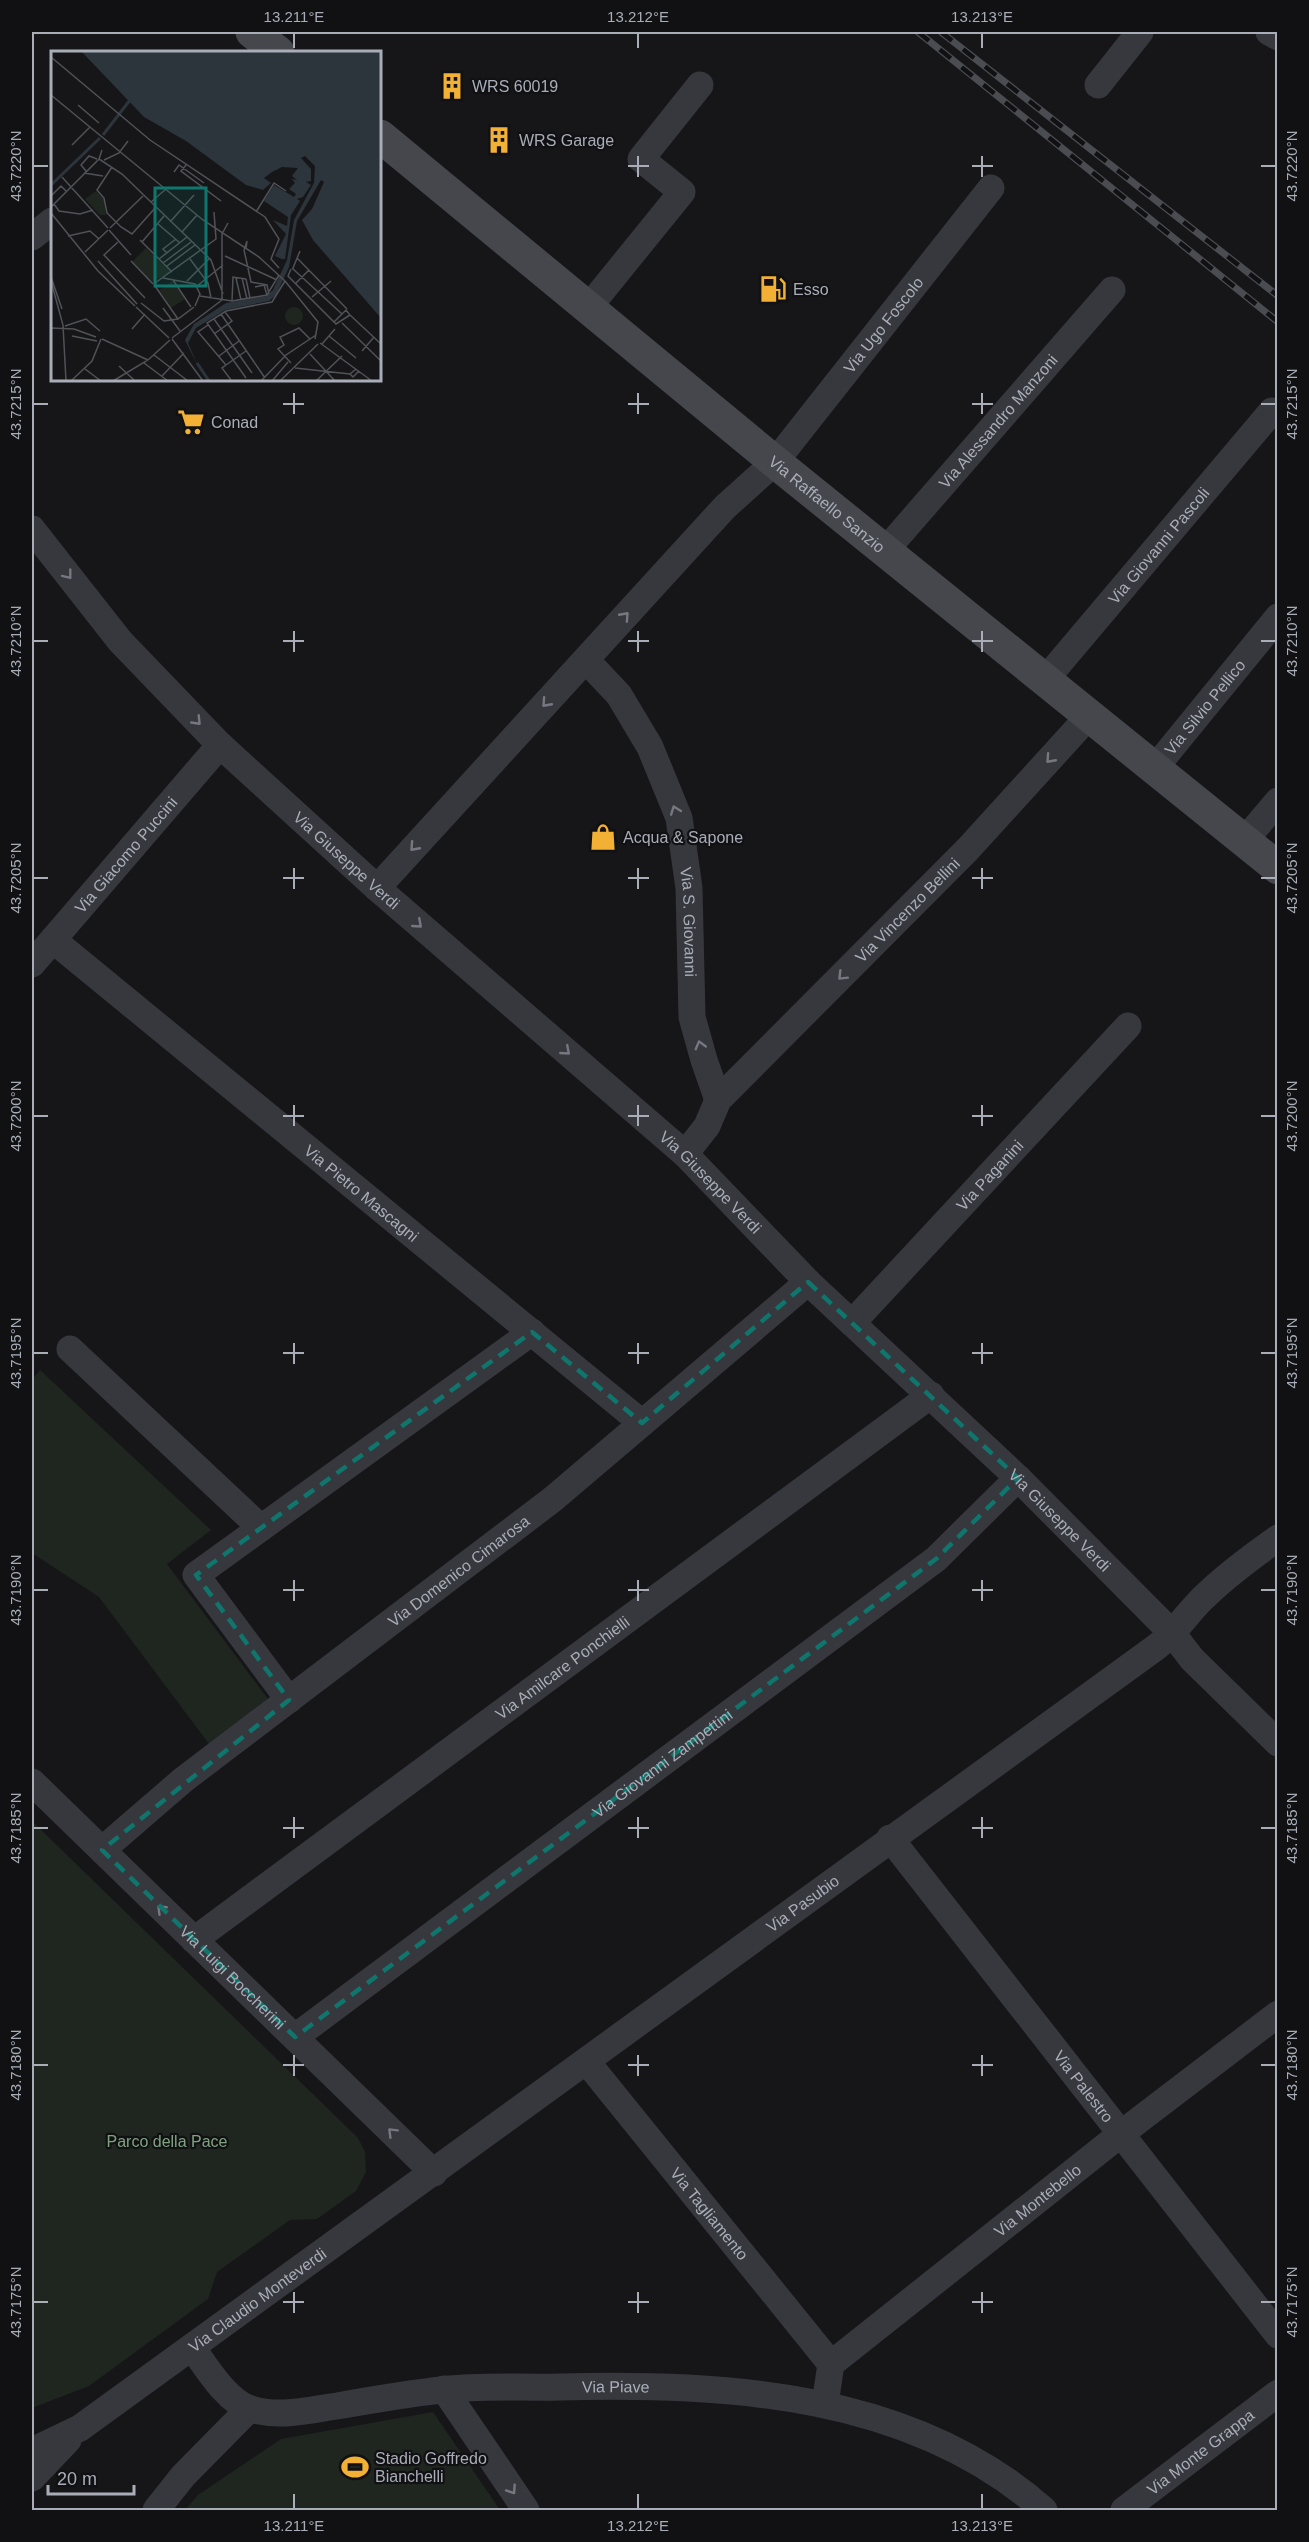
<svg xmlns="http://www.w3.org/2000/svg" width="1309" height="2542" font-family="Helvetica,sans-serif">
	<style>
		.green { fill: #1e261f }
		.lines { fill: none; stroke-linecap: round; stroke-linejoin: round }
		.street { stroke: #37383d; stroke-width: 27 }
		.secondary { stroke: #45474d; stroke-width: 33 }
		.rail-casing { stroke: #4a4c52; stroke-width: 7 }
		.rail { stroke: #111113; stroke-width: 4.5; stroke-dasharray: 14; stroke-linecap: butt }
		.oneway { stroke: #757881 }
		.marked { fill: none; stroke: #0f766e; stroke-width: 4.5; stroke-dasharray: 12 8; stroke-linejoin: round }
		.ticks { fill: none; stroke: #a8adb8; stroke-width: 2 }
		.labels { text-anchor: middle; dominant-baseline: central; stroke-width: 4.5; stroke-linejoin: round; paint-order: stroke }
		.poi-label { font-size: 16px; fill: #a8adb8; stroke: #111113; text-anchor: start }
		.street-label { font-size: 16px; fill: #a8adb8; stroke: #111113 }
		.park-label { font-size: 16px; fill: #7fa381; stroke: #111113 }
		.inset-river { fill: none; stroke: #2c353c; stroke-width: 3 }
		.inset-road { fill: none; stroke: #505258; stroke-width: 1.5 }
		.view { fill: #0f766e; fill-opacity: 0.15; stroke: #0f766e; stroke-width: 3 }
		.inset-edge { fill: none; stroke: #a8adb8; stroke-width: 3 }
		.neatline { fill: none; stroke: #a8adb8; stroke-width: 2 }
		.ticks-label { font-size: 15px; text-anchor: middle; fill: #a8adb8 }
	</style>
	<rect width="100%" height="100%" fill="#161618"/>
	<g class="green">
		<polygon points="40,1370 211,1530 167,1564 268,1699 209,1744 99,1597 32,1553 32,1380"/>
		<polygon points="32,1821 358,2138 365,2152 366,2172 356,2191 317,2219 290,2220 217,2272 208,2299 89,2386 32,2408"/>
		<polygon points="433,2412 500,2510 185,2510 198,2495 281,2439"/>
	</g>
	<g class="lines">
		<g class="street">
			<polyline points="1269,32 1278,37"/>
			<polyline points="1098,85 1140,32"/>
			<polyline points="32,237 52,221"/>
			<polyline points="588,308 682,192 641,159 700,85"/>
			<path id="s1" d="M 32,529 L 120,641 L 220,745 L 377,888 L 685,1154 L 808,1282 L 1018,1478 L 1172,1633 L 1192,1659 L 1278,1743"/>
			<path id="s2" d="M 885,551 L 1112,290"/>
			<path id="s3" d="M 586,660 L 619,695 L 650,747 L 679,818 L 689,888 L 692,1017 L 704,1060 L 718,1100"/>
			<path id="s4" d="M 1045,680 L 1272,411"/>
			<path id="s5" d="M 1154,769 L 1278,617"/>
			<polyline points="1244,841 1278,801"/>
			<path id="s6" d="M 377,888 L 725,507 L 775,462 L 991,188"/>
			<path id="s7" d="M 53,940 L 642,1423"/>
			<path id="s8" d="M 32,964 L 220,745"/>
			<path id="s9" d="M 685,1154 L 707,1126 L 718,1100 L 968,849 L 1089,716"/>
			<path id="s10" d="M 852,1323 L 1128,1026"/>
			<polyline points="70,1349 261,1528"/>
			<polyline points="289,1700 196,1575 532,1332"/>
			<path id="s11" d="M 32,1782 L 434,2173"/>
			<path id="s12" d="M 890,1838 L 1278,2335"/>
			<path id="s13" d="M 102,1850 L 183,1780 L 553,1499 L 808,1282"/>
			<path id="s14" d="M 194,1940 L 931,1395"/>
			<path id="s15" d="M 295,2037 L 936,1559 L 1018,1478"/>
			<path id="s16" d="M 587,2062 L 831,2364"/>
			<path id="s17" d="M 192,2347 C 206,2367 227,2402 251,2409 C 279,2418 308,2410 337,2406 C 371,2400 406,2394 441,2390 C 479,2385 521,2388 560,2387 C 728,2383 912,2393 1044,2510"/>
			<polyline points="444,2389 526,2510"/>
			<path id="s18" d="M 825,2404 L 831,2364 L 1122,2133 L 1278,2014"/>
			<path id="s19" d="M 32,2451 L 80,2428 C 439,2169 796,1907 1155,1648 C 1174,1634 1186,1615 1202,1599 C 1225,1576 1251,1557 1278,1538"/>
			<polyline points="32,2478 68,2440"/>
			<polyline points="156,2510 183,2476 249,2409"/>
			<path id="s20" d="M 1124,2510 L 1278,2393"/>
		</g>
		<g class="secondary">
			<polyline points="252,32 278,52"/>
			<path id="s21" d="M 380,136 L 775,462 L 1278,868"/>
		</g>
		<defs>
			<g id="rail">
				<polyline points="918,32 1278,322"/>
				<polyline points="941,32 1278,296"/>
			</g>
		</defs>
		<use href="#rail" class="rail-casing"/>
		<use href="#rail" class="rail"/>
	</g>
	<defs><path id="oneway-chevron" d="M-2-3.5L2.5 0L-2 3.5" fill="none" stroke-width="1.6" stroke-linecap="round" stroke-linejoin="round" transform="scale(1.5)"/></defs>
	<g class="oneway">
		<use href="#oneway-chevron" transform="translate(68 575) rotate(52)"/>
		<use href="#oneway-chevron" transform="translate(625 616) rotate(-48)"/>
		<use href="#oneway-chevron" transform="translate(546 703) rotate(132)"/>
		<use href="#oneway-chevron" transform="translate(197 721) rotate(46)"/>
		<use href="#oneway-chevron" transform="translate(1050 759) rotate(132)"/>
		<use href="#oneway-chevron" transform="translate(675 810) rotate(-110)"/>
		<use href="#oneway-chevron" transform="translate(414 847) rotate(132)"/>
		<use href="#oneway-chevron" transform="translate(418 924) rotate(41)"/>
		<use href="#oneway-chevron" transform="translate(842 976) rotate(135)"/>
		<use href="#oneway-chevron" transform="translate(700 1045) rotate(-105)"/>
		<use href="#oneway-chevron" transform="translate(566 1051) rotate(41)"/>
		<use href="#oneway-chevron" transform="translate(161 1909) rotate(-136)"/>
		<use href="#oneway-chevron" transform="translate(392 2132) rotate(-135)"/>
		<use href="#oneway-chevron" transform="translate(512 2490) rotate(56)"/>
	</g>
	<path class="marked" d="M 808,1282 L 1018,1478 L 936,1559 L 295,2037 L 102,1850 L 289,1700 L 196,1575 L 532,1332 L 642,1423 Z"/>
	<path class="ticks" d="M 294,33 L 294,48M 638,33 L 638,48M 982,33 L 982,48M 638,156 L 638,177M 982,156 L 982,177M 33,166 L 48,166M 628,166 L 649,166M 972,166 L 993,166M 1261,166 L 1276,166M 294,393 L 294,414M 638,393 L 638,414M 982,393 L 982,414M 33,404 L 48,404M 283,404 L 304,404M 628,404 L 649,404M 972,404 L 993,404M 1261,404 L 1276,404M 294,631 L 294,652M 638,631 L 638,652M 982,631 L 982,652M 33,641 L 48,641M 283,641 L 304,641M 628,641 L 649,641M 972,641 L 993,641M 1261,641 L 1276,641M 294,868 L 294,889M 638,868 L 638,889M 982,868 L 982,889M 33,878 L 48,878M 283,878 L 304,878M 628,878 L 649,878M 972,878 L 993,878M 1261,878 L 1276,878M 294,1105 L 294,1126M 638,1105 L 638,1126M 982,1105 L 982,1126M 33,1116 L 48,1116M 283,1116 L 304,1116M 628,1116 L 649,1116M 972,1116 L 993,1116M 1261,1116 L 1276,1116M 294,1343 L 294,1364M 638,1343 L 638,1364M 982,1343 L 982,1364M 33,1353 L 48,1353M 283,1353 L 304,1353M 628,1353 L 649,1353M 972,1353 L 993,1353M 1261,1353 L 1276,1353M 294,1580 L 294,1601M 638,1580 L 638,1601M 982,1580 L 982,1601M 33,1590 L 48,1590M 283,1590 L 304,1590M 628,1590 L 649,1590M 972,1590 L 993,1590M 1261,1590 L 1276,1590M 294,1817 L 294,1838M 638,1817 L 638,1838M 982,1817 L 982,1838M 33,1828 L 48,1828M 283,1828 L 304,1828M 628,1828 L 649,1828M 972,1828 L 993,1828M 1261,1828 L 1276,1828M 294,2055 L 294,2076M 638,2055 L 638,2076M 982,2055 L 982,2076M 33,2065 L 48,2065M 283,2065 L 304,2065M 628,2065 L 649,2065M 972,2065 L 993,2065M 1261,2065 L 1276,2065M 294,2292 L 294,2313M 638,2292 L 638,2313M 982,2292 L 982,2313M 33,2302 L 48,2302M 283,2302 L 304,2302M 628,2302 L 649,2302M 972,2302 L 993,2302M 1261,2302 L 1276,2302M 294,2494 L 294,2509M 638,2494 L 638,2509M 982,2494 L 982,2509"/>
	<defs>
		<symbol id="building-bare" viewBox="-9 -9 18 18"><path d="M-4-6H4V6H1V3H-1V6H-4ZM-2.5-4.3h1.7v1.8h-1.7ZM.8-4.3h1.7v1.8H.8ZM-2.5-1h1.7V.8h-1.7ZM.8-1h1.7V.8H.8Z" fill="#f2b134" stroke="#111113" stroke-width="2.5" paint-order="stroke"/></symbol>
		<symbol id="fuel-bare" viewBox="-9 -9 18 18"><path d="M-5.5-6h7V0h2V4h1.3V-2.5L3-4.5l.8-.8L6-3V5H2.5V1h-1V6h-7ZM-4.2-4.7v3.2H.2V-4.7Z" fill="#f2b134" stroke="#111113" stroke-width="2.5" paint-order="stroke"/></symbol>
		<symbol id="supermarket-bare" viewBox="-9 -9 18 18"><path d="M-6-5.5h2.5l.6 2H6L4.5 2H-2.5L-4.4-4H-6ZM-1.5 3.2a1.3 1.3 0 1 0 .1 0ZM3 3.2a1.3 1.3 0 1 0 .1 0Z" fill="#f2b134" stroke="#111113" stroke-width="2.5" paint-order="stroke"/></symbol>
		<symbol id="shop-bare" viewBox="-9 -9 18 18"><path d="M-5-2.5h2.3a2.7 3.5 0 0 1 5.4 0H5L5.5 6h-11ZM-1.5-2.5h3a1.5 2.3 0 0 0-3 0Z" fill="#f2b134" stroke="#111113" stroke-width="2.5" paint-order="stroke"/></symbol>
		<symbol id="stadium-bare" viewBox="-9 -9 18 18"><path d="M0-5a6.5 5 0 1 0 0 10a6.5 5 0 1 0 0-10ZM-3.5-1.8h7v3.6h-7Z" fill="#f2b134" stroke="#111113" stroke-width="2.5" paint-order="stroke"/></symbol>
	</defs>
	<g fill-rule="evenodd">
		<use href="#building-bare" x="433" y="67" width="38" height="38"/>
		<use href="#building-bare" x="480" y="121" width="38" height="38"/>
		<use href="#fuel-bare" x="754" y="270" width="38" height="38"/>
		<use href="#supermarket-bare" x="172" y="403" width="38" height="38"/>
		<use href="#shop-bare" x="584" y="818" width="38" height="38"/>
		<use href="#stadium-bare" x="336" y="2448" width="38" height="38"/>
	</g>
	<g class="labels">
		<g class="poi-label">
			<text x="472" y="86">WRS 60019</text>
			<text x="519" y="140">WRS Garage</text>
			<text x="793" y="289">Esso</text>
			<text x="211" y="422">Conad</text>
			<text x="623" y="837">Acqua &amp; Sapone</text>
			<text x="375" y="2458">Stadio Goffredo<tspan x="375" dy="18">Bianchelli</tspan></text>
		</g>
		<g class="street-label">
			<text stroke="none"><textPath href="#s6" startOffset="758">Via Ugo Foscolo</textPath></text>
			<text stroke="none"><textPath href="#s2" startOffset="172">Via Alessandro Manzoni</textPath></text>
			<text stroke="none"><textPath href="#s21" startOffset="579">Via Raffaello Sanzio</textPath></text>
			<text stroke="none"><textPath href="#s4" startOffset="176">Via Giovanni Pascoli</textPath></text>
			<text stroke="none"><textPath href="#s5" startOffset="80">Via Silvio Pellico</textPath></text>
			<text stroke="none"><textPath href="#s8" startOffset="144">Via Giacomo Puccini</textPath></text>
			<text stroke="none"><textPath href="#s1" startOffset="458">Via Giuseppe Verdi</textPath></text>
			<text stroke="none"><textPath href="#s9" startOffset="332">Via Vincenzo Bellini</textPath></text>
			<text stroke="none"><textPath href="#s3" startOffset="290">Via S. Giovanni</textPath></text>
			<text stroke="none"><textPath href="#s10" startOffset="202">Via Paganini</textPath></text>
			<text stroke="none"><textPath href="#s1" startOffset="944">Via Giuseppe Verdi</textPath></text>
			<text stroke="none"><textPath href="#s7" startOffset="399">Via Pietro Mascagni</textPath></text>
			<text stroke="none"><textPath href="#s1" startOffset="1430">Via Giuseppe Verdi</textPath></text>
			<text stroke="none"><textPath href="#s13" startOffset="453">Via Domenico Cimarosa</textPath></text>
			<text stroke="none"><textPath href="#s14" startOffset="458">Via Amilcare Ponchielli</textPath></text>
			<text stroke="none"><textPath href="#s15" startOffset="458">Via Giovanni Zampettini</textPath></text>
			<text stroke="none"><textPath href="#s19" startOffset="946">Via Pasubio</textPath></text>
			<text stroke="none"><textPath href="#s11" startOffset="280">Via Luigi Boccherini</textPath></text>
			<text stroke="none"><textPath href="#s12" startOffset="315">Via Palestro</textPath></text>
			<text stroke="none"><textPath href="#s18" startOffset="304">Via Montebello</textPath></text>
			<text stroke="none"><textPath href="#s16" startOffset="195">Via Tagliamento</textPath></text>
			<text stroke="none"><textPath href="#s19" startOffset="272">Via Claudio Monteverdi</textPath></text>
			<text stroke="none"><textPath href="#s17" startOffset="454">Via Piave</textPath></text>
			<text stroke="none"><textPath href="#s20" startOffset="96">Via Monte Grappa</textPath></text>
		</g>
		<g class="park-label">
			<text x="167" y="2141">Parco della Pace</text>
		</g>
	</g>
	<g transform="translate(51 51)">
		<rect width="330" height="330" fill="#161618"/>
		<path d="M 45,140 L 53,148 L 55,164 L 49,164 L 34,148 ZM 95,197 L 119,221 L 101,231 L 81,211 ZM 121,230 L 134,248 L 120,257 L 108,239 ZM234 265a9 9 0 1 1 18 0a9 9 0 1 1-18 0Z" fill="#1e261f"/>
		<path d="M 30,0 L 330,0 L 330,267 L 262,189 L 251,169 L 261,158 L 273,131 L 270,129 L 246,170 L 238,216 L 225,244 L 218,250 L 174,259 L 145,277 L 137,292 L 147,315 L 134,289 L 143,273 L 175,252 L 215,245 L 222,239 L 236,209 L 243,169 L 263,132 L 264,115 L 254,105 L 250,107 L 260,118 L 260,130 L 255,131 L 260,134 L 252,146 L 246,148 L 249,150 L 240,164 L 234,208 L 231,208 L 224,205 L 235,183 L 222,169 L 236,175 L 237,166 L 213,150 L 223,134 L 243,146 L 245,143 L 238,138 L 244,132 L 241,128 L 246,129 L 241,125 L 247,117 L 231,116 L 221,121 L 213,127 L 220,132 L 212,139 L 195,134 L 135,90 L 93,66 Z" fill="#2c353c"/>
		<path class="inset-river" d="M 52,84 L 79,49M 0,134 L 49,87M 146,312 L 158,330"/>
		<path class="inset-road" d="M 0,6 L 99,89 L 214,166 L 228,188 L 220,208 L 228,217M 0,44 L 152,169 L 208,206 L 234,230 L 267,271 L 264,288M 27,54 L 48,72M 21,94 L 39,76M 48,108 L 71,123 L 160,209 L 172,243M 53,109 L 68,102 L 77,90M 135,114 L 130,120 L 170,150M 61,116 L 46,139 L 53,147 L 56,162 L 70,176 L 81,183 L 105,156M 35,120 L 30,114 L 38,105 L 46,108M 123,121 L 128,114 L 153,132M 33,122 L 52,125M 11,126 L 57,177M 0,145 L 10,135 L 15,140M 100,151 L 115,138M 3,153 L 8,160 L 29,163 L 42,159M 0,156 L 48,108 L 51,99M 205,161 L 223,132 L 235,140M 0,162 L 47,220 L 84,255M 119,171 L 143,144M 107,173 L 129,192M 59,177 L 92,145M 58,179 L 80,204M 131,181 L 146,164M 17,185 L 39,180 L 48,188M 89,189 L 121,221M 67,191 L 53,204 L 94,247M 91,191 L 113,165M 195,198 L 196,190 L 193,199 L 200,231 L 216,234 L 218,243M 34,201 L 57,179M 116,202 L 112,198 L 125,188M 174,205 L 226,229M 246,207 L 296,258M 108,208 L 136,186M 139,208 L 157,232 L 160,247M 47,210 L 86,253M 80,210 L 102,233M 112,212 L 140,191M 116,215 L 144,194M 241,217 L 291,263M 242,217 L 249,200M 240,218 L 237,225 L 285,273 L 299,264M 0,226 L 11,258M 112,227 L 144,233 L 149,243 L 144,255M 185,227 L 190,249M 191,227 L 196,248M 195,228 L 199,247M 122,229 L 140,256M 0,230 L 12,274 L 15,330M 136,230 L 158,208M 104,232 L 165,188 L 163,161M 245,232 L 258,219M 104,235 L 127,268M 146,235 L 172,214M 204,236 L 213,234 L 216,244M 149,245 L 181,250 L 216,244 L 228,224M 261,246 L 280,230M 171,249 L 171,183 L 177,172M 181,250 L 182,226 L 195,228M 90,252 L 113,270 L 127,268 L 143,256M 85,256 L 118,287M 112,257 L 129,280M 170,263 L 214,327M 299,264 L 330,293M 163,268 L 201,322M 283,271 L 295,259 L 299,264M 291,272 L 330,310M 157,274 L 147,281 L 175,314M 14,275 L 35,268 L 49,280M 0,277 L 23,278 L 45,286M 81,278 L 94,263M 163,283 L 181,270 L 174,261M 21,285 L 46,290M 278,285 L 305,307M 121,287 L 171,249M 51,288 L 97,309M 121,288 L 152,330M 269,292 L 321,330M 271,293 L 284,278M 311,300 L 323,286M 259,303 L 284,330M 103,304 L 137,330M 168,305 L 188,290M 93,312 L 117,330M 240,312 L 227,298 L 233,294 L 229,286 L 248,277 L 259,288M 175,314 L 195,300M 175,314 L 171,317 L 180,329M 68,315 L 83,329M 244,317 L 299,323M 34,318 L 50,330M 305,318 L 299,323 L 302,326 L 308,320M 111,325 L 133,302M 195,327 L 156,272 L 175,260 L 221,251 L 234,230M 20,330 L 41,310 L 50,288M 62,330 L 97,309 L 119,289M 210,330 L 235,304 L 265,284M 221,330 L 237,311M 229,330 L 267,293M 265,330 L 291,305"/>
		<path class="view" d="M 104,137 L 155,137 L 155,235 L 104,235 Z"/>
		<rect width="330" height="330" class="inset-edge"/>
	</g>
	<rect width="1309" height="2542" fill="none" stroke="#111113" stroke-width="66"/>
	<path d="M48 2485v9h86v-9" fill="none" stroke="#a8adb8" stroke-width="3"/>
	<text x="57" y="2485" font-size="18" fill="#a8adb8" stroke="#111113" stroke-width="4.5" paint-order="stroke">20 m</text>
	<rect x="33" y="33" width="1243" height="2476" class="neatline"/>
	<g class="ticks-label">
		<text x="294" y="22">13.211°E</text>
		<text x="638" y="22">13.212°E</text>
		<text x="982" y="22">13.213°E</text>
		<text transform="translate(16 166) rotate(-90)" y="5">43.7220°N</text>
		<text transform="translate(1292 166) rotate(-90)" y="5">43.7220°N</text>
		<text transform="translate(16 404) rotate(-90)" y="5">43.7215°N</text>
		<text transform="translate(1292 404) rotate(-90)" y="5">43.7215°N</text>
		<text transform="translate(16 641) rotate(-90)" y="5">43.7210°N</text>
		<text transform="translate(1292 641) rotate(-90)" y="5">43.7210°N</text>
		<text transform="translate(16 878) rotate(-90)" y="5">43.7205°N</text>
		<text transform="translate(1292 878) rotate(-90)" y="5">43.7205°N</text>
		<text transform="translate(16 1116) rotate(-90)" y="5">43.7200°N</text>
		<text transform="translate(1292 1116) rotate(-90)" y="5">43.7200°N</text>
		<text transform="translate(16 1353) rotate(-90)" y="5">43.7195°N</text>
		<text transform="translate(1292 1353) rotate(-90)" y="5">43.7195°N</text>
		<text transform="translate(16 1590) rotate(-90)" y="5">43.7190°N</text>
		<text transform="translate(1292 1590) rotate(-90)" y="5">43.7190°N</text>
		<text transform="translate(16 1828) rotate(-90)" y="5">43.7185°N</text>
		<text transform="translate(1292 1828) rotate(-90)" y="5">43.7185°N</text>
		<text transform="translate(16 2065) rotate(-90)" y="5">43.7180°N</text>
		<text transform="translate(1292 2065) rotate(-90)" y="5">43.7180°N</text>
		<text transform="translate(16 2302) rotate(-90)" y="5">43.7175°N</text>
		<text transform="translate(1292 2302) rotate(-90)" y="5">43.7175°N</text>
		<text x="294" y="2531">13.211°E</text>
		<text x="638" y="2531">13.212°E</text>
		<text x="982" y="2531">13.213°E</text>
	</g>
</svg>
